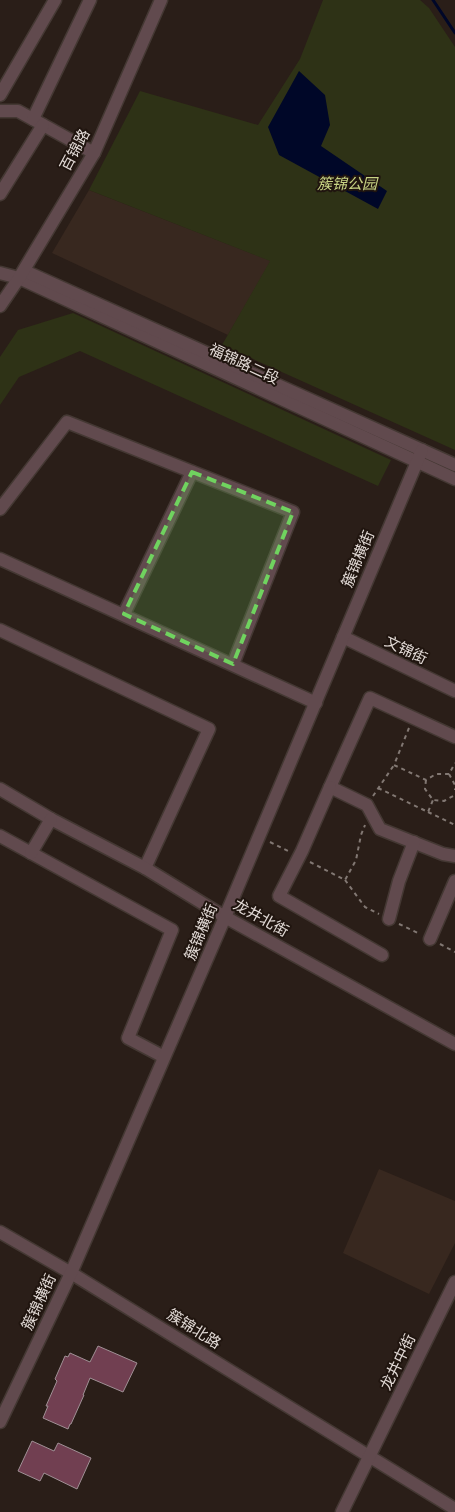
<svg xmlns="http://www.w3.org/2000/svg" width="455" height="1512" font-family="Bitter,'Noto Sans SC',serif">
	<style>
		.commercial { fill: #38281f }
		.green { fill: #2e3216 }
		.water { fill: #000728 }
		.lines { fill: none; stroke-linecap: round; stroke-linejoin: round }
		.stream { stroke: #000728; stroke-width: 3 }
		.building { fill: #713f51; stroke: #a09095 }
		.minor-casing { stroke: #443833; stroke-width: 15 }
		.path { stroke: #827873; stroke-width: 2; stroke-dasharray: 4 4; stroke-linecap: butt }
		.minor { stroke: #614a4e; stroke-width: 12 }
		.marked { fill: #70d35f; fill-opacity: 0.2; stroke: #70d35f; stroke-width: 4; stroke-dasharray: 10 6; stroke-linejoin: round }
		.labels { text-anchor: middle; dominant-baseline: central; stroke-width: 4; stroke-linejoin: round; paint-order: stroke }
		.street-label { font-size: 15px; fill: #e3dbd7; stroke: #20150f }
		.park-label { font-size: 15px; font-style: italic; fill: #c7d384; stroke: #20150f }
	</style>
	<rect width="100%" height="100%" fill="#2a1e18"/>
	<g class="commercial">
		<polygon points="89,190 271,261 228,335 52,253"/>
		<polygon points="379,1169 455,1201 455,1243 429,1294 343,1253"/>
	</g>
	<g class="green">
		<polygon points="323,0 420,0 429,8 455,47 455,450 222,345 270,261 89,190 140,91 258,125 300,59"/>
		<polygon points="73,313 391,460 378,486 80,351 19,377 0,405 0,357 18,330"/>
	</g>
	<polygon class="water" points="299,71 325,95 330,125 321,146 387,191 378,209 279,155 268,127"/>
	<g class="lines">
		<polyline class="stream" points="433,0 455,33"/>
	</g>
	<g class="building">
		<polygon points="98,1346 137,1363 123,1392 90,1378 83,1395 84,1395 71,1424 70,1424 68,1429 43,1418 48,1406 46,1406 57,1381 55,1379 65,1356 68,1357 70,1353 90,1362"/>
		<polygon points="32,1441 54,1451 58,1443 91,1458 77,1489 44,1473 40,1481 18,1471"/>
	</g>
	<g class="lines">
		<defs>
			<g id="minor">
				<polyline points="0,95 55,0"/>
				<polyline points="0,111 18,111 94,153"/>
				<polyline points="33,119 90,0"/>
				<polyline points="0,194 43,125"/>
				<polyline points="0,273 19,278 455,479"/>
				<polyline points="29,273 455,465"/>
				<polyline points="0,306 19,278 94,153 161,0"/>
				<polyline points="0,509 67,422 293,512 233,664"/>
				<polyline points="0,559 316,703"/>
				<polyline points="124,614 192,472"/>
				<polyline points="0,630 209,729 145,868"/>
				<polyline points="343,637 455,691"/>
				<polyline points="455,737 370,698 330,787 367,805 380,829 443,854 455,856"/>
				<polyline points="330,787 302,851 279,896 382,955"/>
				<polyline points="0,789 51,819 145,868 225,917 455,1044"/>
				<polyline points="0,836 172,930 128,1038 164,1057"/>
				<polyline points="31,853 51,819"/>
				<polyline points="389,919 399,881 414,842"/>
				<polyline points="430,939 455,881"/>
				<polyline points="0,1232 71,1273 455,1509"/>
				<polyline points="0,1422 71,1273 225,917 422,450"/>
				<polyline points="342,1512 455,1282"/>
			</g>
		</defs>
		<use href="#minor" class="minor-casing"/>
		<g class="path">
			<polyline points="409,728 394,765 426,780 436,774 449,774 455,763"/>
			<polyline points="449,774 455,785 455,790"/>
			<polyline points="426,780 425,789 433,800 444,801 455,795"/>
			<polyline points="378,788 428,812 433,800"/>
			<polyline points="373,796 394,765"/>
			<polyline points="428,812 455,825"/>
			<polyline points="270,842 290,852"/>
			<polyline points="310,862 345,880 356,860 361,835 365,825"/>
			<polyline points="345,880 365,907 379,914"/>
			<polyline points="399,924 420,934"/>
			<polyline points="440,944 455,952"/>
		</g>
		<use href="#minor" class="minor"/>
	</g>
	<path class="marked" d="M 192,472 L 293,512 L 233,664 L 124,614 Z"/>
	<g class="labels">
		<g class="street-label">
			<text transform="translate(75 150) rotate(-62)">百锦路</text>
			<text transform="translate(244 364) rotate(25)">福锦路二段</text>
			<text transform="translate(358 559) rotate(-67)">簇锦横街</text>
			<text transform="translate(406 650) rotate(26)">文锦街</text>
			<text transform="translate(261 918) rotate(29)">龙井北街</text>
			<text transform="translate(201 932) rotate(-67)">簇锦横街</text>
			<text transform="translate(39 1302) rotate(-65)">簇锦横街</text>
			<text transform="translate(194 1329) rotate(32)">簇锦北路</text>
			<text transform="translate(398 1362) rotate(-64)">龙井中街</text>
		</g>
		<g class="park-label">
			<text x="347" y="184">簇锦公园</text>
		</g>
	</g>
</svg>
